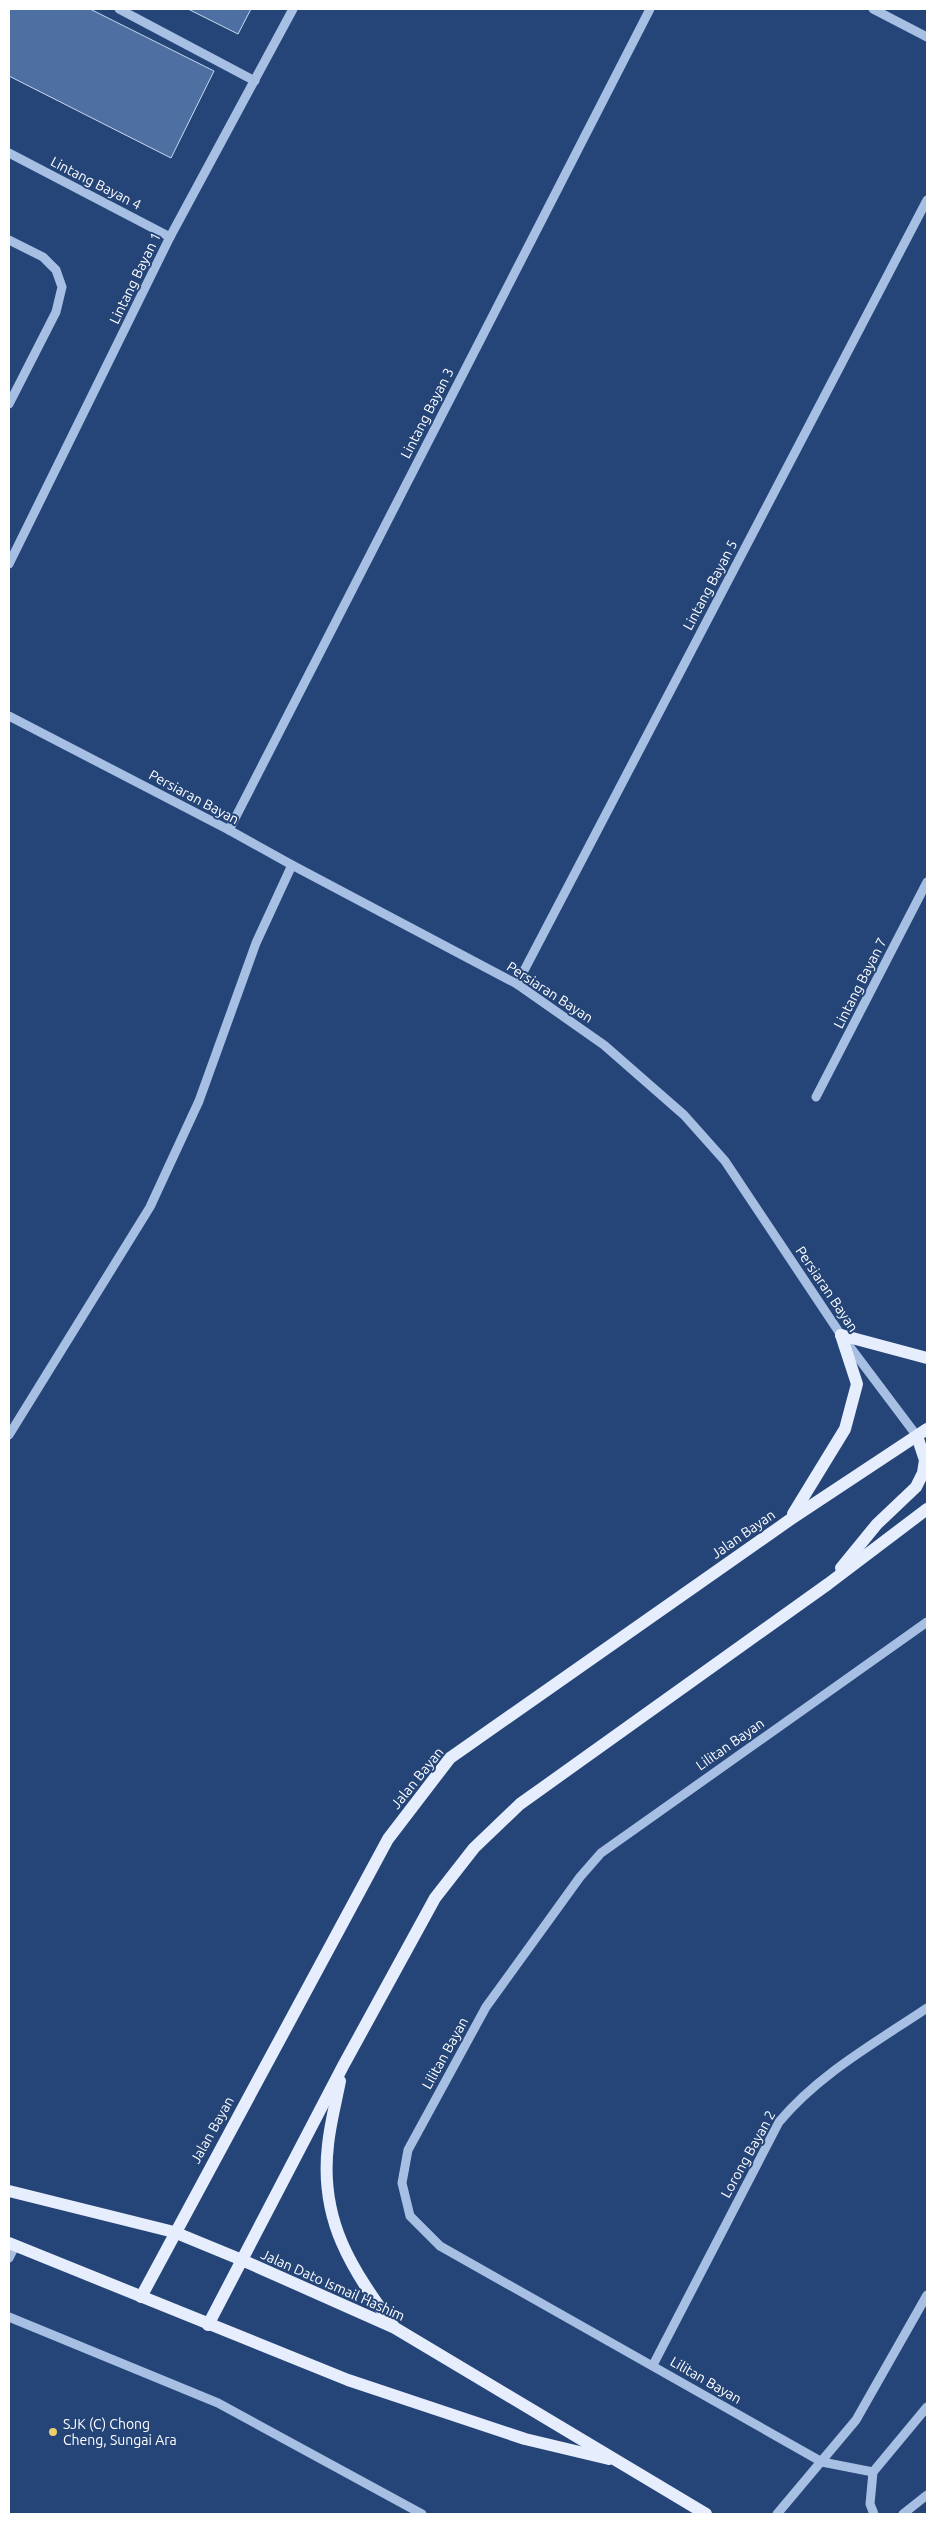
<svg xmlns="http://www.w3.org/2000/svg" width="936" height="2523" font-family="Ubuntu,sans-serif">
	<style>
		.building { fill: #4d6fa1; stroke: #c9daf3 }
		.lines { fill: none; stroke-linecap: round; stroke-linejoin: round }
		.minor { stroke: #a7bfe3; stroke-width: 9 }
		.major { stroke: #e6edfc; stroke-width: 12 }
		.poi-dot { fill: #ecce6b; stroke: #254578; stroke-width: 2 }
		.labels { text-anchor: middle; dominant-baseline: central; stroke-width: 4; stroke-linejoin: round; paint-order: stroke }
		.street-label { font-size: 14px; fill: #fff; stroke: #254578 }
		.poi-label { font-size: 14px; fill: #fff; stroke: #254578; text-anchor: start }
	</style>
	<rect width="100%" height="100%" fill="#254578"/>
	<g class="building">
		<polygon points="9,9 90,9 214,71 171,158 9,76"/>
		<polygon points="188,9 251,9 238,34"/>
	</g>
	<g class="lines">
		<g class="minor">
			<polyline points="119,9 255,81"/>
			<polyline points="873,9 927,37"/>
			<polyline points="9,153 170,237"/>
			<polyline points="9,240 43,257 56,270 62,287 56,312 9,404"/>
			<polyline points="9,564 170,237 293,9"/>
			<polyline points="9,716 229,830 292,865 517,984 604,1045 684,1115 725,1161 841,1335 917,1436"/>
			<polyline points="229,830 650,9"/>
			<polyline points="517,984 927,200"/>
			<polyline points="816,1097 927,882"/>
			<polyline points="9,1435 150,1207 199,1101 256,943 292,865"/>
			<polyline points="9,2258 15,2246"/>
			<polyline points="9,2317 218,2403 422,2514"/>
			<path d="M 653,2365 L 779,2122 C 819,2074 875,2043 927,2008"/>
			<polyline points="873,2472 822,2462 440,2246 410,2216 402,2183 408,2150 486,2007 580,1877 601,1853 927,1622"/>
			<polyline points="777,2514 856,2420 927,2295"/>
			<polyline points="874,2514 870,2504 873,2472 927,2407"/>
			<polyline points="903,2514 927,2495"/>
		</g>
		<g class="major">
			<polyline points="841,1335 927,1358"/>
			<polyline points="793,1514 845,1429 857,1384 841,1335"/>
			<polyline points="841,1568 877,1524 916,1487 923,1473 925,1460 917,1436"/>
			<path d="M 340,2081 C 336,2102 330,2124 328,2145 C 319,2221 352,2269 394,2327"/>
			<polyline points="9,2191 174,2232 242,2260 395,2328 706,2514"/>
			<polyline points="9,2243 348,2380 525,2439 609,2459"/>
			<polyline points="141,2297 388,1839 450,1758 791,1519 927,1429"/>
			<polyline points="208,2325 343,2066 435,1898 474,1848 520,1804 828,1584 927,1509"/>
		</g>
	</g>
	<circle class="poi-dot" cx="53" cy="2432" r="5"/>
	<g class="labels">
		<g class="street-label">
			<text transform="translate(96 183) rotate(27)">Lintang Bayan 4</text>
			<text transform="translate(135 278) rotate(-64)">Lintang Bayan 1</text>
			<text transform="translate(427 413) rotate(-63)">Lintang Bayan 3</text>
			<text transform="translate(710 585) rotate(-62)">Lintang Bayan 5</text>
			<text transform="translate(194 797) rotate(28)">Persiaran Bayan</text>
			<text transform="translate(860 983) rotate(-63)">Lintang Bayan 7</text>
			<text transform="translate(550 992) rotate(33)">Persiaran Bayan</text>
			<text transform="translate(827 1289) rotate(56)">Persiaran Bayan</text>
			<text transform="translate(743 1534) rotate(-35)">Jalan Bayan</text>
			<text transform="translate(730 1744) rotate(-35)">Lilitan Bayan</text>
			<text transform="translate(417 1778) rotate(-51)">Jalan Bayan</text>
			<text transform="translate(445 2053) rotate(-61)">Lilitan Bayan</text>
			<text transform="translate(212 2130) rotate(-61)">Jalan Bayan</text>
			<text transform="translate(748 2154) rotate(-61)">Lorong Bayan 2</text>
			<text transform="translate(333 2285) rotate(24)">Jalan Dato Ismail Hashim</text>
			<text transform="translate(706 2380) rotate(30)">Lilitan Bayan</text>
		</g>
		<g class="poi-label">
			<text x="63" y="2424">SJK (C) Chong<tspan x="63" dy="16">Cheng, Sungai Ara</tspan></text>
		</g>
	</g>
	<rect width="936" height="2523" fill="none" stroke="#ffffff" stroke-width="20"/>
</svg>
